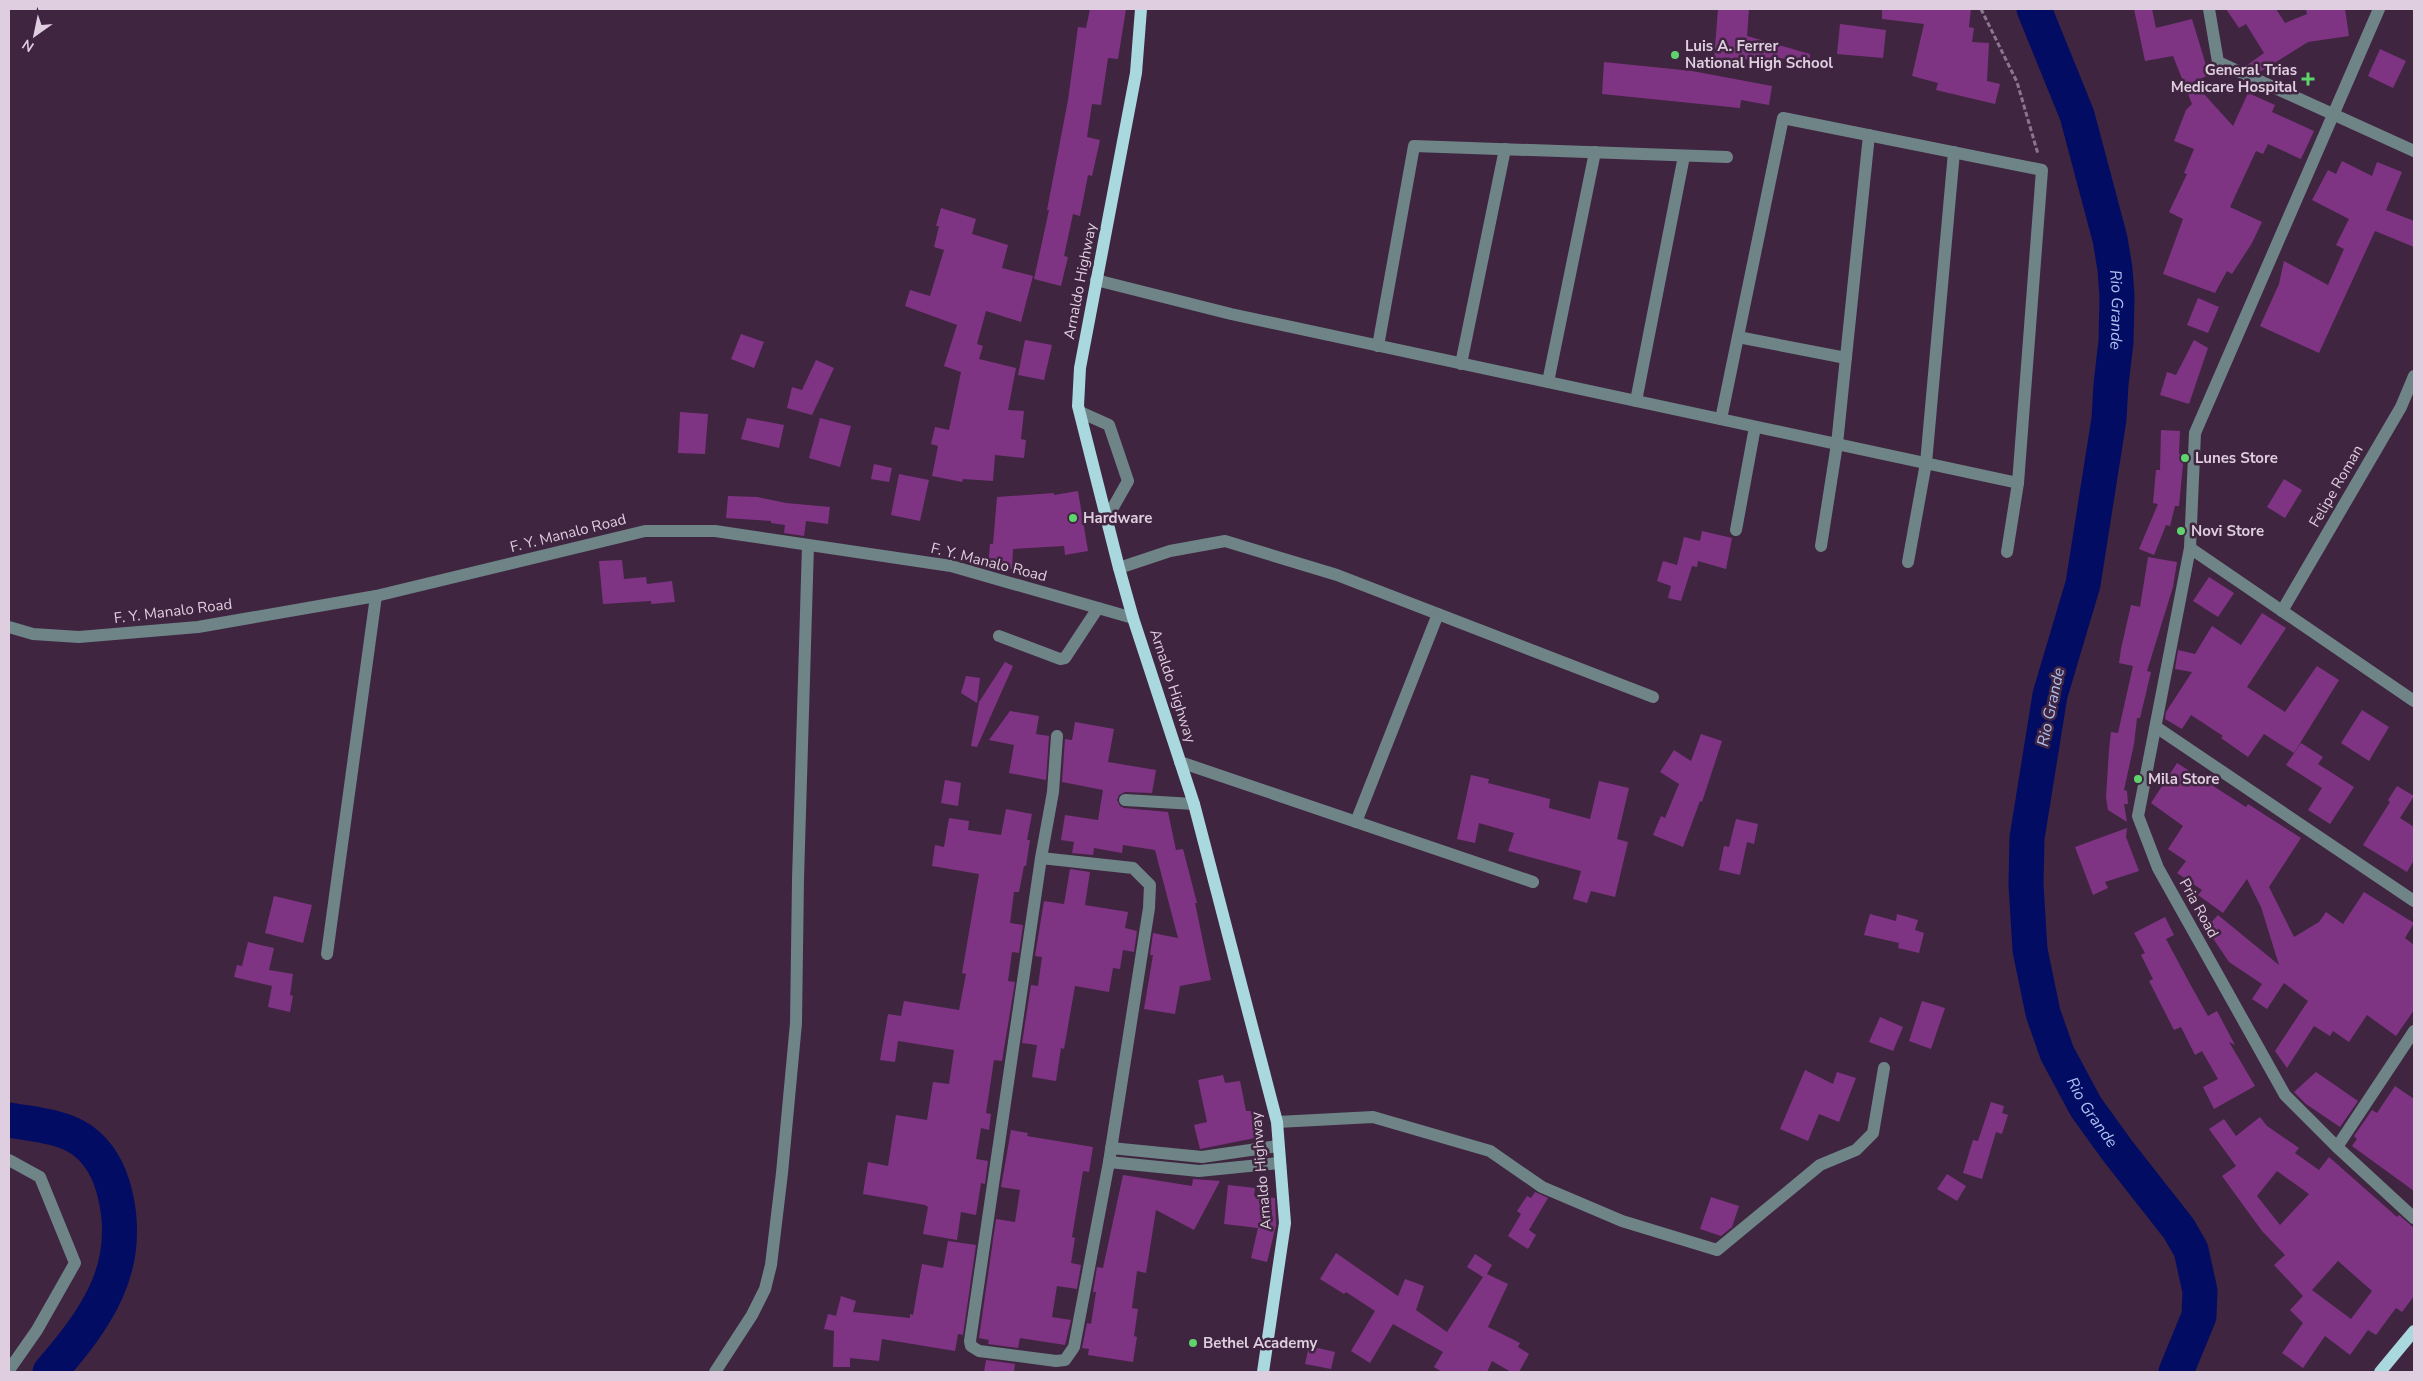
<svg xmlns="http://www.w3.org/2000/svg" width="2423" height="1381" font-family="'Nunito Sans',sans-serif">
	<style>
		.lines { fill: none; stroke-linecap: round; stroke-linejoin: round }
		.river { stroke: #030c63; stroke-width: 35 }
		.building { fill: #7f3483; fill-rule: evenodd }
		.path { stroke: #8b768c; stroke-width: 3; stroke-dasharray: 5 2.5; stroke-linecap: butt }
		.minor { stroke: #6e8487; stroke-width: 12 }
		.major { stroke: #a9d8de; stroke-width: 12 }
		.poi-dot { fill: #5ed56c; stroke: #3f2540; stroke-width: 2 }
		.labels { text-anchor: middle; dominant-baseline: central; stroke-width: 5; stroke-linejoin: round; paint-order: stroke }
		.poi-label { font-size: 15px; font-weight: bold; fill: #dfcedf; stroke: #3f2540; text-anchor: start }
		.street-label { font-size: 15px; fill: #dfcedf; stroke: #3f2540 }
		.water-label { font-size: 16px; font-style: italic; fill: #acc1f0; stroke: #3f2540 }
	</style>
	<rect width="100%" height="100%" fill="#3f2540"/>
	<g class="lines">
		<g class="river">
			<path id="s1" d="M 2034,9 L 2077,115 L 2110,239 L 2115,269 L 2117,296 L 2116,342 L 2111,384 L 2109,419 L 2083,584 L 2050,695 L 2027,838 L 2026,884 L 2030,950 L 2043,1013 L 2057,1053 L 2086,1107 L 2117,1150 L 2179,1229 L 2191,1250 L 2200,1291 L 2199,1316 L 2176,1372"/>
			<path d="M 9,1120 C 32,1124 62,1126 82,1140 C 100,1153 110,1173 115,1194 C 133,1268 96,1319 50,1372"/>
		</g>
	</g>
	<g class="building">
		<polygon points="1090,9 1126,9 1118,59 1108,58 1101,105 1092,104 1087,137 1100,140 1092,176 1088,175 1080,216 1073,214 1064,256 1068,257 1061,286 1034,279 1049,210 1047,210 1068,100 1078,27 1086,28"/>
		<polygon points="1718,9 1749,9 1747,36 1810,54 1810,58 1714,60"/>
		<polygon points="1882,9 1971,9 1969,27 1974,28 1972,42 1989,43 1987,81 2000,84 1995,104 1936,90 1938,83 1912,76 1924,24 1882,19"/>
		<polygon points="2134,9 2152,9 2156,28 2192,19 2209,75 2193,82 2233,126 2248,93 2275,105 2272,112 2314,131 2301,159 2268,144 2263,154 2256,151 2230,207 2262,222 2252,243 2232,274 2227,271 2215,293 2163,274 2183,219 2169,212 2187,174 2184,173 2194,149 2174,141 2186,110 2192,104 2173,56 2145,61"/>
		<polygon points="2226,9 2276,9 2285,23 2307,14 2306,9 2345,9 2349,36 2308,42 2260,72 2246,66 2264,53 2246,24 2239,28"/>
		<polygon points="1840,24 1886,30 1883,58 1837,54"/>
		<polygon points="2380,49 2406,61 2393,88 2368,76"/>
		<polygon points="1604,62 1692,71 1772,86 1769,105 1741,100 1740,108 1602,94"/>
		<polygon points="2342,161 2372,176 2377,162 2402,172 2386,210 2414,221 2414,247 2375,231 2319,353 2260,326 2279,284 2284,261 2328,285 2344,249 2336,245 2349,219 2312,200 2328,170 2336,174"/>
		<polygon points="941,208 976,219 972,234 1008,245 1002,268 1033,276 1021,322 986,311 977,344 983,346 979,359 1016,368 1008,410 1024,411 1021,439 1026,440 1024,458 995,455 993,481 963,479 962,482 932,476 938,446 931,444 935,427 949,430 961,372 944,366 957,325 905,306 910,290 930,296 944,250 934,247 939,226 936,226"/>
		<polygon points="2198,298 2219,307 2208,333 2187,325"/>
		<polygon points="741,334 764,342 754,368 731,359"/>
		<polygon points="1025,340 1052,345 1044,380 1018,375"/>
		<polygon points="2194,340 2208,348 2189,404 2160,395 2167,372 2176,375"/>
		<polygon points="816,360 834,368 812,415 787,408 792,387 802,390"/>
		<polygon points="680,412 708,414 705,454 678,453"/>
		<polygon points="747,418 784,425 779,448 741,439"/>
		<polygon points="820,418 851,426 840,467 809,458"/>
		<polygon points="2161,430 2180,431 2179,454 2184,454 2179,506 2175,506 2170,526 2166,525 2154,555 2139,549 2158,504 2153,503 2156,470 2160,470"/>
		<polygon points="874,464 892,468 889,482 871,479"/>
		<polygon points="899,474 929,480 920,521 891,515"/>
		<polygon points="2284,479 2302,490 2285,518 2267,507"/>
		<polygon points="1078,491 1088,551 1065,555 1064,546 1013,549 1012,569 988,567 990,544 993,544 997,497 1054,493 1054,495"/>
		<polygon points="728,496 757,497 786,503 830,507 828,524 806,521 804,536 784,533 785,525 771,523 771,521 726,518"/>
		<polygon points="1702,531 1732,538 1726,569 1698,561 1697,567 1692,566 1681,601 1668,598 1671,586 1657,581 1663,561 1677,565 1684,537 1700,541"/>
		<polygon points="2148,557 2177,562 2173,587 2147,671 2151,672 2140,718 2137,718 2134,744 2124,790 2127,791 2128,804 2124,804 2127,822 2108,810 2106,797 2109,750 2111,732 2118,733 2133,666 2119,663 2121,649 2131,605 2140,607"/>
		<polygon points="622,560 624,579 646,577 647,584 672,581 675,602 651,604 651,601 603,604 599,561"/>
		<polygon points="2209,577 2234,593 2218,617 2193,601"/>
		<polygon points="2262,613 2286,628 2247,687 2285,712 2317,666 2339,680 2294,753 2264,734 2248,757 2221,738 2223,736 2191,715 2182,729 2165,719 2166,712 2192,672 2175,669 2178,650 2195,654 2212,626 2241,645"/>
		<polygon points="1005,662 1013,666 977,747 971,746 979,702"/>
		<polygon points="966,676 980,678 977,703 961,693"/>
		<polygon points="2362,710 2389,727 2369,761 2341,743"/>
		<polygon points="1010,711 1039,716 1036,734 1049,736 1046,780 1009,773 1014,745 989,740"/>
		<polygon points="1075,722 1114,729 1108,762 1156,770 1152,793 1125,792 1119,795 1117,800 1120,806 1124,808 1168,812 1176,850 1183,849 1197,903 1195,903 1211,980 1180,986 1175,1014 1144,1009 1153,955 1150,955 1153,933 1178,938 1155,850 1123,845 1122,853 1094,848 1093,855 1072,853 1074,842 1061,840 1065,815 1098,820 1103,790 1062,782 1065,739 1072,740"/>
		<polygon points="1701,734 1722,741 1702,802 1700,801 1683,847 1653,835 1661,816 1665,818 1679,784 1660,772 1674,750 1691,761"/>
		<polygon points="2301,743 2323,757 2318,764 2354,787 2330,824 2308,810 2322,788 2286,765"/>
		<polygon points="2177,763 2246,807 2248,804 2301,838 2269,887 2294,937 2319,922 2326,912 2343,924 2364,892 2414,923 2405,938 2414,945 2414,1010 2396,1036 2367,1015 2349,1042 2333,1031 2330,1036 2314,1026 2287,1068 2275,1051 2308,1001 2284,983 2267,1009 2252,999 2262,984 2229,962 2206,928 2218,915 2279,965 2261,907 2247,879 2223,913 2198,895 2202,890 2177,873 2186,861 2168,849 2183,826 2151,803"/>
		<polygon points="1471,775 1489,779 1488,783 1550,799 1549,808 1590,819 1599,781 1629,788 1617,839 1628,842 1615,897 1591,891 1587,903 1573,899 1581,871 1508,851 1514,833 1479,823 1475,843 1457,839"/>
		<polygon points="945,780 961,783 958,806 941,803"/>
		<polygon points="2397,786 2414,796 2400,818 2414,827 2414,860 2407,872 2363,845 2390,802 2388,800"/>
		<polygon points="1006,809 1032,814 1027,840 1030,840 1026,866 1024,866 1019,892 1014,892 1010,923 1023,925 1019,953 1012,952 1008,981 1015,982 1002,1061 994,1060 986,1113 991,1114 989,1130 981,1128 976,1159 988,1161 985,1184 981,1183 976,1215 961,1212 957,1240 923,1234 928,1207 925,1205 863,1194 868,1162 888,1166 896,1115 927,1120 933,1082 949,1084 954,1050 898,1041 895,1062 880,1060 888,1014 901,1016 904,1001 959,1010 960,1005 966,974 962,973 979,874 932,866 935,845 944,847 949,818 969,821 968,830 1001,835"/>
		<polygon points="1736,819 1758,824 1754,844 1747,842 1740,875 1719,870 1724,846 1729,847"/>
		<polygon points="2127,828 2126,837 2139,871 2105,882 2108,888 2093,895 2075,847"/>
		<polygon points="1070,869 1090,872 1085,905 1128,912 1125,928 1137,931 1134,952 1123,950 1120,969 1113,968 1109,992 1075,986 1064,1049 1061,1048 1056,1081 1032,1077 1037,1045 1022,1043 1031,985 1038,986 1042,957 1035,956 1044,901 1064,904"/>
		<polygon points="274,896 312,905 303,943 265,933"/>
		<polygon points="1870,914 1896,921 1897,914 1918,920 1915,930 1924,933 1919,953 1898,948 1899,943 1864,935"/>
		<polygon points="2165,917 2174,935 2166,939 2190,984 2208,1016 2217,1011 2235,1045 2229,1042 2255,1086 2214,1109 2203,1087 2218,1079 2202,1051 2195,1055 2181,1027 2174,1030 2149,981 2153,979 2141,955 2145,953 2134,933"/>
		<polygon points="248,942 274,948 269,970 293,974 290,995 293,996 290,1012 268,1007 272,986 234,977 237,965 242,966"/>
		<polygon points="1922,1001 1945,1008 1931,1049 1909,1041"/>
		<polygon points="1880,1017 1903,1027 1893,1051 1869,1042"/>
		<polygon points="1805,1070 1833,1084 1837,1072 1856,1078 1839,1122 1819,1114 1808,1141 1780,1129"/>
		<polygon points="2316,1072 2358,1101 2340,1127 2306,1104 2294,1092"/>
		<polygon points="1223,1075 1225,1083 1240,1081 1246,1111 1251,1111 1255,1138 1200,1149 1194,1125 1207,1122 1198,1080"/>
		<polygon points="2395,1086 2414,1099 2414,1191 2352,1146 2357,1139 2354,1136 2372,1110 2377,1113"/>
		<polygon points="1991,1102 2004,1106 2002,1113 2008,1115 2002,1134 1996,1132 1982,1179 1963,1173 1973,1140 1978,1141"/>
		<path d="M 2260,1117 L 2267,1126 L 2299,1148 L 2295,1153 L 2319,1170 L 2329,1157 L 2397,1217 L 2399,1215 L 2414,1228 L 2414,1296 L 2402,1312 L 2396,1308 L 2376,1335 L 2368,1330 L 2350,1355 L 2325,1336 L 2303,1368 L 2282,1353 L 2303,1323 L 2290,1310 L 2303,1296 L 2274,1265 L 2285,1255 L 2262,1231 L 2222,1176 L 2236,1166 L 2209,1129 L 2224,1119 L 2236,1136 ZM 2277,1171 L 2309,1194 L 2280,1225 L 2257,1196 ZM 2338,1261 L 2372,1291 L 2351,1319 L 2312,1290 Z"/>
		<polygon points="1011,1130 1028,1133 1027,1136 1093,1147 1089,1172 1083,1171 1072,1237 1075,1238 1071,1263 1081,1265 1077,1289 1057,1286 1052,1317 1071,1320 1065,1345 1020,1338 1018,1348 988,1344 989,1340 979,1338 996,1219 1015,1222 1020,1190 1001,1187"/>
		<polygon points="1947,1174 1966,1186 1957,1201 1937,1189"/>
		<polygon points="1123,1175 1192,1186 1193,1179 1220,1181 1194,1230 1156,1210 1146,1273 1137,1271 1132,1308 1138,1309 1134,1336 1137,1337 1133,1362 1088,1355 1089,1349 1082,1348 1087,1323 1091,1324 1096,1292 1093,1292 1097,1267 1103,1268"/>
		<polygon points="1228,1185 1255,1188 1254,1196 1275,1198 1276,1225 1267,1262 1251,1258 1258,1228 1224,1224"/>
		<polygon points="1535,1192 1548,1198 1529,1230 1536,1235 1528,1249 1508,1236 1521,1214 1517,1211 1527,1196 1531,1198"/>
		<polygon points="1711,1197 1739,1206 1732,1227 1721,1236 1700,1229"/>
		<polygon points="948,1241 976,1245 963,1335 958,1334 955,1351 882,1339 879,1361 850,1358 850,1367 833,1367 834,1331 824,1329 828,1314 836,1316 841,1296 856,1301 853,1312 910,1318 910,1314 913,1315 922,1264 943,1268"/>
		<polygon points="1336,1253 1398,1296 1405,1279 1424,1286 1416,1310 1447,1332 1483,1277 1467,1267 1475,1254 1492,1265 1487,1274 1508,1284 1488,1327 1520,1343 1518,1347 1529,1354 1519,1372 1511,1372 1492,1361 1487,1372 1442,1372 1434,1367 1443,1352 1393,1324 1370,1363 1351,1351 1375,1311 1346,1292 1344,1294 1320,1279"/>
		<polygon points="1309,1346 1335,1352 1331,1369 1305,1364"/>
		<polygon points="986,1360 1015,1364 1014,1372 984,1372"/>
	</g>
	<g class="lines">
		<polyline class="path" points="1981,9 2017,82 2038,154"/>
		<g class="minor">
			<polyline points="2209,9 2218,62 2414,151"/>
			<polyline points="2379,9 2195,433 2190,548 2138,816 2158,868 2285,1095 2337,1147 2414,1218"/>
			<polyline points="1096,280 1231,314 2018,483"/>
			<polyline points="1738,337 1846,358"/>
			<polyline points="1378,346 1414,146 1727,157"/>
			<polyline points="1461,364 1505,149"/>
			<polyline points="1548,382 1595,152"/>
			<polyline points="1636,401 1684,156"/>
			<polyline points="1080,412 1109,425 1128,481 1107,518"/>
			<polyline points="1721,419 1783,118 2042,170 2018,483 2007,552"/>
			<polyline points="1736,530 1755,427"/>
			<polyline points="1821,546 1837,444 1869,135"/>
			<polyline points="2190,548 2414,701"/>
			<polyline points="1908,562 1926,463 1954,152"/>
			<polyline points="1119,568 1170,551 1225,541 1337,575 1653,697"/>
			<polyline points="2282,611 2401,407 2414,376"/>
			<polyline points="9,627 33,634 79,637 198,627 376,596 645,531 715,531 951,566 1133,618"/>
			<polyline points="999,636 1060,659 1065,658 1098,608"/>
			<polyline points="2156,727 2414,901"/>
			<polyline points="1180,762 1533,882"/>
			<polyline points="1125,800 1194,804"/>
			<polyline points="1356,822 1438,614"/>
			<polyline points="1041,858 1133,868 1150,885 1149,908 1109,1162 1074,1347 1065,1360 1056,1361 979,1351 971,1346 970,1341 1041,858 1053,792 1057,736"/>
			<polyline points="327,954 376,596"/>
			<polyline points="1277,1122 1373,1117 1490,1151 1542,1187 1622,1221 1717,1250 1820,1165 1856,1150 1873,1133 1884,1068"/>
			<polyline points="2337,1147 2414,1031"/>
			<polyline points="1111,1148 1202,1157 1278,1146"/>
			<polyline points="9,1160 40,1177 75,1263 37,1330 9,1370"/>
			<polyline points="1109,1162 1199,1171 1279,1163"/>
			<polyline points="715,1372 752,1315 765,1289 771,1265 782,1173 796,1023 798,879 808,545"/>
		</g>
		<g class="major">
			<polyline points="1141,9 1136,73 1080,368 1078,406 1119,568 1133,618 1194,804 1277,1122 1285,1223 1263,1372"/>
			<polyline points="2380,1372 2414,1331"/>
		</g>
	</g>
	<g class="poi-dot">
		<circle cx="1675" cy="55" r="5"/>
		<path d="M2305.5 71.5h5v5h5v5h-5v5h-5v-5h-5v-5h5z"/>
		<circle cx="2185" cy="458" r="5"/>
		<circle cx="1073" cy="518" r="5"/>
		<circle cx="2181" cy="531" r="5"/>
		<circle cx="2138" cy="779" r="5"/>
		<circle cx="1193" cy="1343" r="5"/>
	</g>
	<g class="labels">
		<g class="poi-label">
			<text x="1685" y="46">Luis A. Ferrer<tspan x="1685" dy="17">National High School</tspan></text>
			<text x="2297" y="70" text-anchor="end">General Trias<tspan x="2297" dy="17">Medicare Hospital</tspan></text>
			<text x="2195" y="458">Lunes Store</text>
			<text x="1083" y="518">Hardware</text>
			<text x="2191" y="531">Novi Store</text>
			<text x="2148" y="779">Mila Store</text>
			<text x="1203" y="1343">Bethel Academy</text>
		</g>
		<g class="street-label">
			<text transform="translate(1080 281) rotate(-79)">Arnaldo Highway</text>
			<text transform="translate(2336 486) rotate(-60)">Felipe Roman</text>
			<text transform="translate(568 533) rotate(-14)">F. Y. Manalo Road</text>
			<text transform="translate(989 562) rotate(14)">F. Y. Manalo Road</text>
			<text transform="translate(173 611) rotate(-7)">F. Y. Manalo Road</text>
			<text transform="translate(1173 686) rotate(72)">Arnaldo Highway</text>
			<text transform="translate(2199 908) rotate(61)">Pria Road</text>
			<text transform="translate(1261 1171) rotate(-95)">Arnaldo Highway</text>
		</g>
		<g class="water-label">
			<text stroke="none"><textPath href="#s1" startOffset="314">Rio Grande</textPath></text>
			<text transform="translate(2051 707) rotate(-78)">Rio Grande</text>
			<text stroke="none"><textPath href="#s1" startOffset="1139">Rio Grande</textPath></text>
		</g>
	</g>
	<rect width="2423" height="1381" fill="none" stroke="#dfcedf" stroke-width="20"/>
	<g transform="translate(35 35) rotate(213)" stroke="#3f2540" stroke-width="4" paint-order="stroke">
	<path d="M0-4L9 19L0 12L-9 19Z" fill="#dfcedf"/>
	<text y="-8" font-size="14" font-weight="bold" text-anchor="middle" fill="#dfcedf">N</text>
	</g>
</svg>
